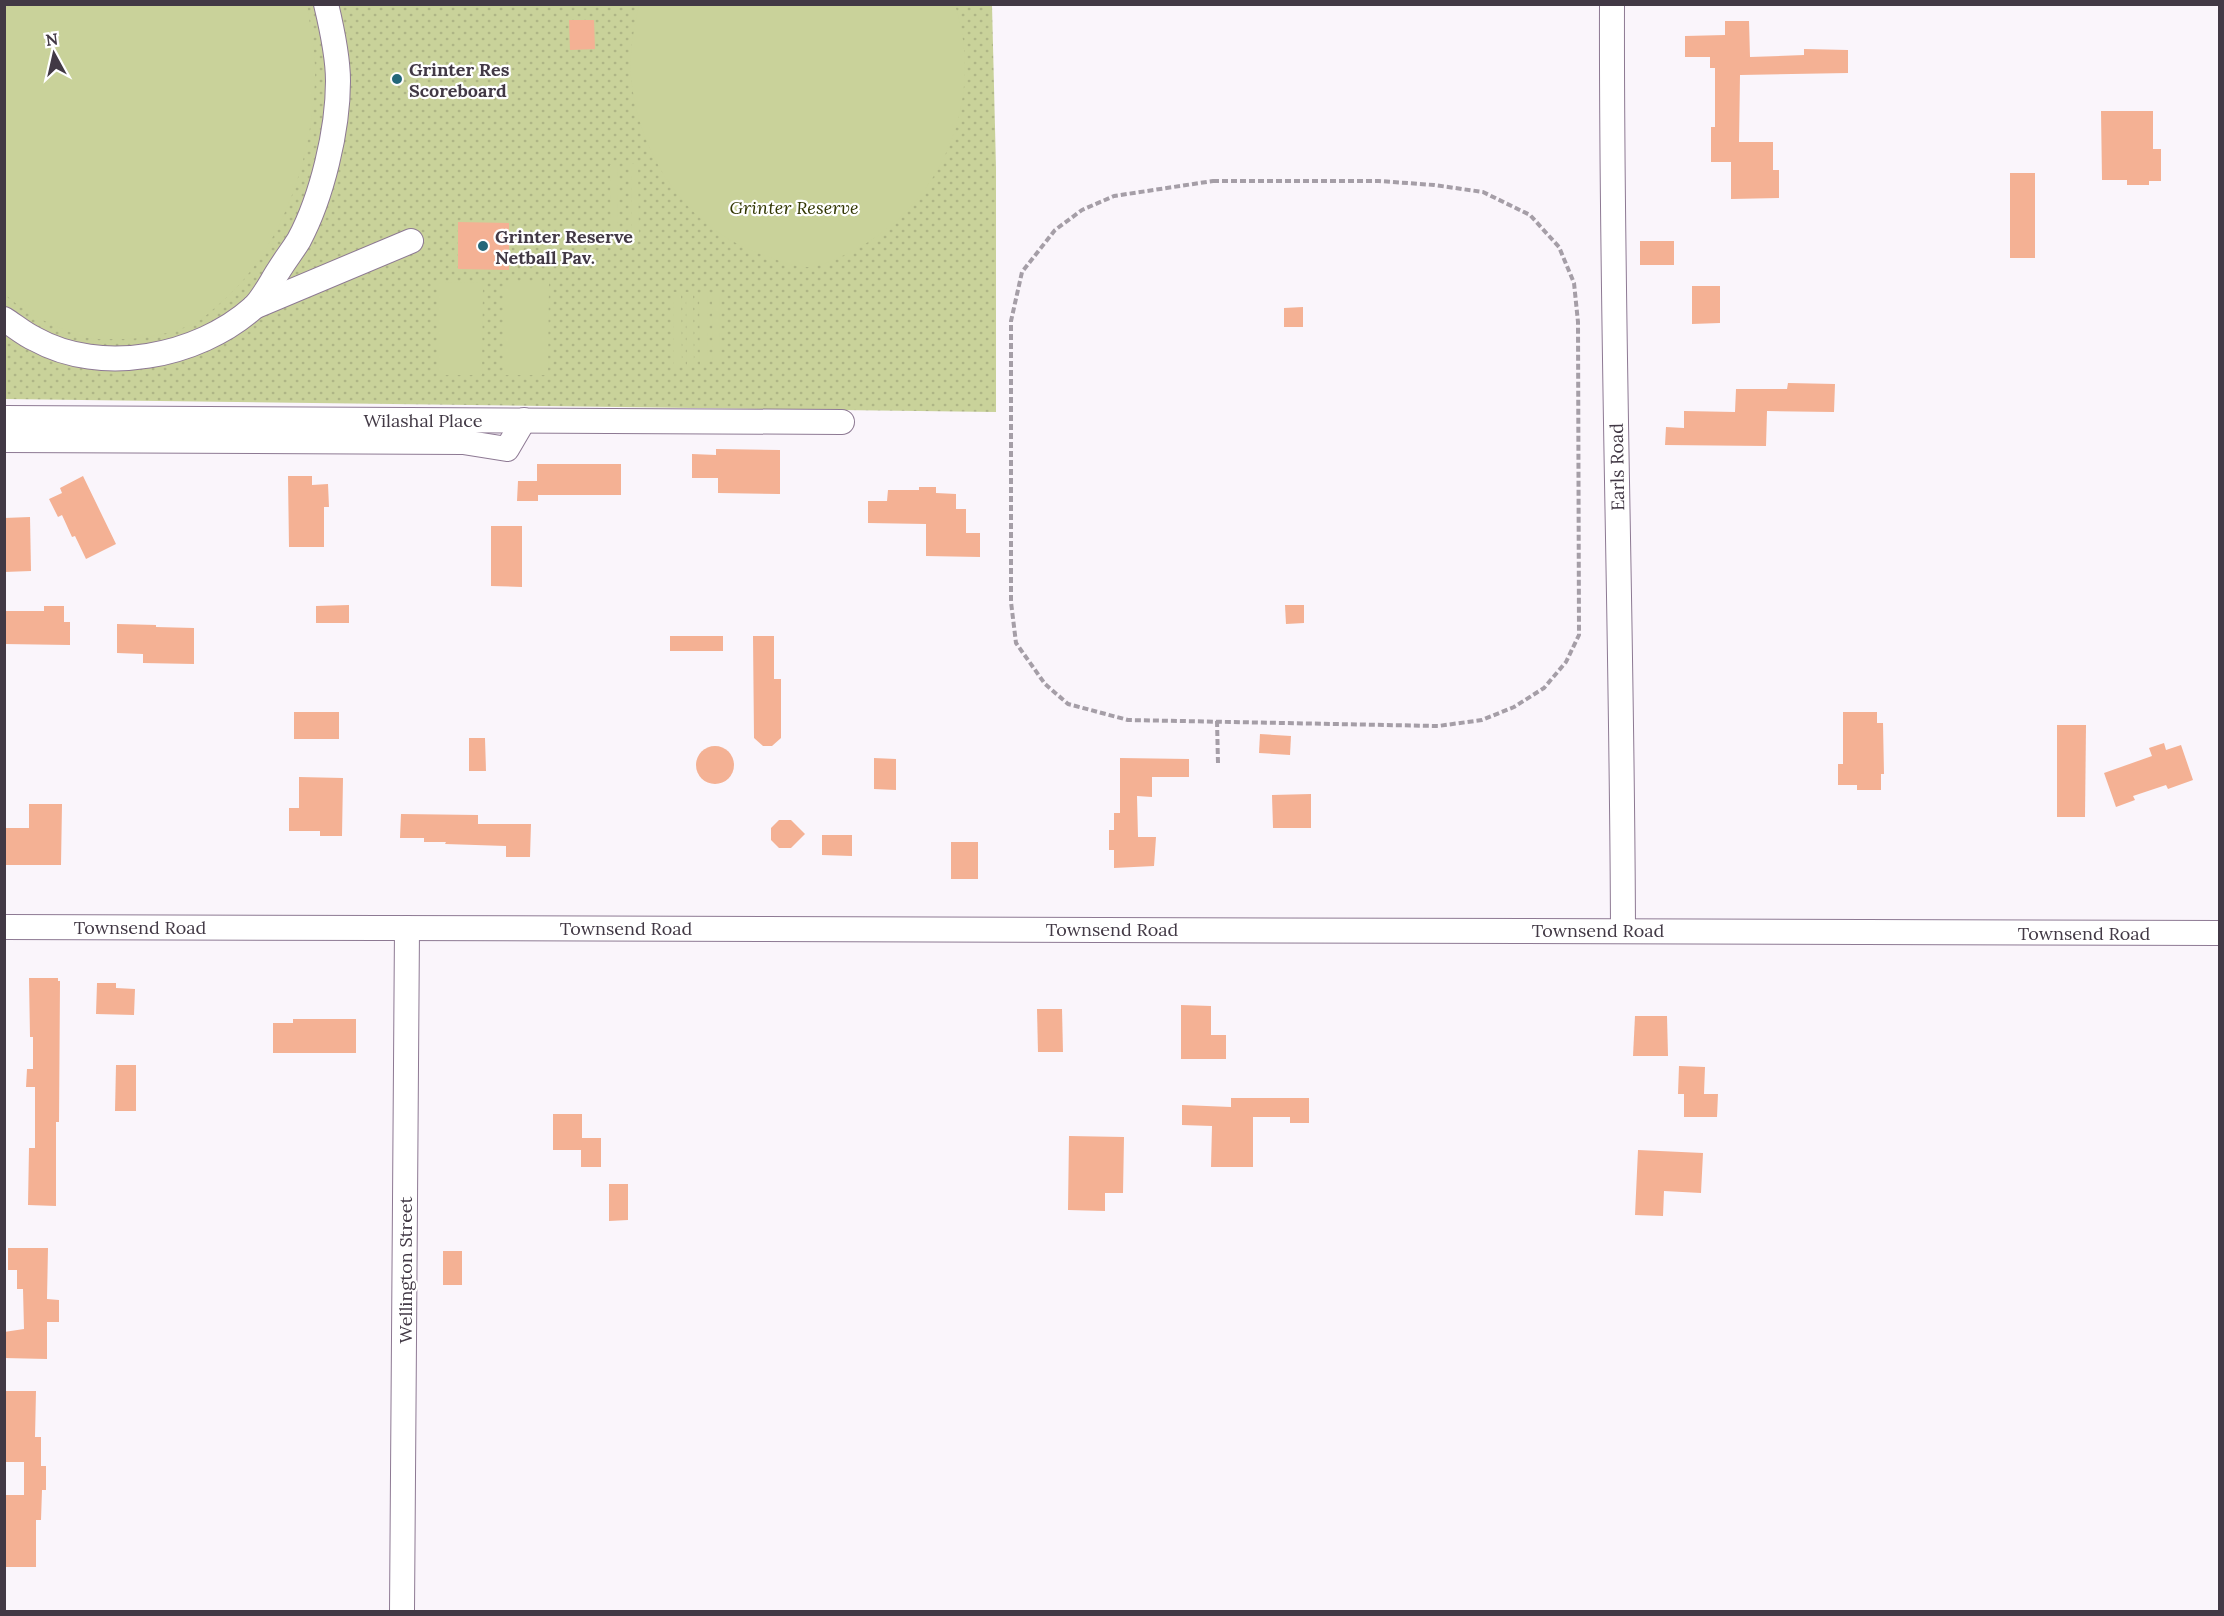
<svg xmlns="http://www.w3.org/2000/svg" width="2224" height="1616" font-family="Lora,serif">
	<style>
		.park { fill: url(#park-dots) }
		.pitch { fill: #c9d29a }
		.building { fill: #f4b194 }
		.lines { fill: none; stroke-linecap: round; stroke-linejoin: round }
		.minor-casing { stroke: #8d7993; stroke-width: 26 }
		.path { stroke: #a59ea7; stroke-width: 4; stroke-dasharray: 6 3; stroke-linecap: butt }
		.minor { stroke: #fff; stroke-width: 24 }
		.poi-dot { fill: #236779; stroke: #fff; stroke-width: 2 }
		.labels { text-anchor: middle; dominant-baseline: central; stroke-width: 4.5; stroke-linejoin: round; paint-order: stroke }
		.poi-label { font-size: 18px; font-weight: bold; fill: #423945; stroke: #fff; text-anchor: start }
		.park-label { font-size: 18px; font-style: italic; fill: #323703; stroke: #fff }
		.street-label { font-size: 18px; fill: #423945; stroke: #fff }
	</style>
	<defs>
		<pattern id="park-dots" width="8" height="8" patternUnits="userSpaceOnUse" patternTransform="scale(1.5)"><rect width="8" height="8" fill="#c9d29a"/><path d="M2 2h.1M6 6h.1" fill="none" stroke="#aeb586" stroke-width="1.8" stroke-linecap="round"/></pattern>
	</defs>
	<rect width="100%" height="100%" fill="#faf5fb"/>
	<polygon class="park" points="5,5 992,5 996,168 996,412 5,399"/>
	<g class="pitch">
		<path d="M 5,4 L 307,5 C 310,28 316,53 315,77 C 313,158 281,253 218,305 C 212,310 206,316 200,320 C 178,333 142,340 116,339 C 106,339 94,340 84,337 C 61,330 22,312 5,294 Z"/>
		<path d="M 639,5 L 955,5 C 985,96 945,200 860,247 C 846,254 825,266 809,267 C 795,268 766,256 753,251 C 682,222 638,151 631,77 C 629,53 634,28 639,5 Z"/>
		<polygon points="631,164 638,164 639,237 632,237"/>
		<polygon points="610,165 617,165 618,238 611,238"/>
		<polygon points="439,282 483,283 482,375 439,375"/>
		<polygon points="505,282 549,282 548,375 505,375"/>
		<polygon points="673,292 681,292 682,365 674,365"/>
		<polygon points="686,292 693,292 694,366 687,366"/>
		<polygon points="699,293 707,293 708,367 700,367"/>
		<polygon points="712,294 719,294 720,367 713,367"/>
	</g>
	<g class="building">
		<polygon points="569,20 594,20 595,49 570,50"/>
		<polygon points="1725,21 1749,21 1750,57 1804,55 1804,49 1848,50 1848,73 1740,75 1739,142 1773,142 1773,170 1779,170 1779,198 1731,199 1731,162 1711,162 1711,127 1715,127 1715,68 1710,68 1710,57 1685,57 1685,36 1725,35"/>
		<polygon points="2101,111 2153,111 2153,149 2161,149 2161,181 2149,181 2149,185 2127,185 2127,180 2102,180"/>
		<rect x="2010" y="173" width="25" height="85"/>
		<polygon points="458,222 509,223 509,270 458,269"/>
		<rect x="1640" y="241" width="34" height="24"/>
		<polygon points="1692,286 1720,286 1720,323 1692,324"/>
		<polygon points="1303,307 1303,327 1284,327 1284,308"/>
		<polygon points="1788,383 1835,384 1834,412 1767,411 1766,446 1665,445 1666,427 1684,428 1684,411 1735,412 1736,389 1787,389"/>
		<polygon points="716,449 780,450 780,494 718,493 718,478 692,478 692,454 716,455"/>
		<polygon points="537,464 621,464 621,495 538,495 538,501 517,501 518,481 537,481"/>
		<polygon points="83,476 116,544 86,559 75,536 72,537 62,515 58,517 49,499 62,493 60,488"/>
		<polygon points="288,476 312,476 312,485 328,484 329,507 324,507 324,547 289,547"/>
		<polygon points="919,487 936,487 936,493 956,494 956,509 966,509 966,533 980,533 980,557 926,556 926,524 868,523 868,501 887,501 888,490 919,490"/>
		<polygon points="30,517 31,571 4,572 4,518"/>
		<polygon points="491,526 522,526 522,587 491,586"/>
		<polygon points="349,605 349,623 316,623 316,606"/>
		<polygon points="1285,605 1304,605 1304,623 1286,624"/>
		<polygon points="44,606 64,606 64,622 70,622 70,645 4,644 4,611 44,611"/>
		<polygon points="117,624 156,625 156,627 194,628 194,664 143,663 143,654 117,653"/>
		<rect x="670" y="636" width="53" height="15"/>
		<polygon points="753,636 774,636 774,679 781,679 781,738 772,746 763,746 754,738"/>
		<rect x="294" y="712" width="45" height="27"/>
		<polygon points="1843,712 1877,712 1877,723 1883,723 1884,774 1881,774 1881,790 1857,790 1857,785 1838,785 1838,764 1843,764"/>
		<polygon points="2057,725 2086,725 2085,817 2057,817"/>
		<polygon points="1260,734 1291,736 1290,755 1259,753"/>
		<polygon points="469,738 485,738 486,771 469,771"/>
		<polygon points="2164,743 2166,750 2181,745 2193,780 2168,789 2166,785 2133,796 2135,800 2116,807 2104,773 2152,756 2149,748"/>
		<circle cx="715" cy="765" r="19"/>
		<polygon points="874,758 896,759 896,790 874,789"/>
		<polygon points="1120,758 1189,759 1189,777 1152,777 1152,797 1137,796 1138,837 1156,837 1154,866 1114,868 1114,850 1109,850 1109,830 1114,830 1114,813 1120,813"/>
		<polygon points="299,777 343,778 342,836 320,836 320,831 289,831 289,808 299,808"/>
		<polygon points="1311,794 1311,828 1273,828 1272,795"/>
		<polygon points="29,804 62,804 61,865 4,865 4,828 29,828"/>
		<polygon points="401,814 478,815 478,824 531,824 530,857 506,857 506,846 445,844 446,842 424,842 424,838 400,838"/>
		<polygon points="779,820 791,820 805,834 791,848 779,848 771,840 771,828"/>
		<polygon points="822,835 852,835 852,856 822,855"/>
		<rect x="951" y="842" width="27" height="37"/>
		<polygon points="29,978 58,978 58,981 60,981 59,1122 56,1122 56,1206 28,1205 29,1148 35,1148 35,1087 26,1087 27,1069 33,1069 33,1037 30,1037"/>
		<polygon points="97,983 116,983 116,988 135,989 134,1015 96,1014"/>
		<polygon points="1181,1005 1211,1006 1211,1035 1226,1035 1226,1059 1181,1059"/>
		<polygon points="1037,1009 1062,1009 1063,1052 1038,1052"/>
		<polygon points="1635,1016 1667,1016 1668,1056 1633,1056"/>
		<polygon points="293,1019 356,1019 356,1053 273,1053 273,1023 293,1023"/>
		<polygon points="116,1065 136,1065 136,1111 115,1111"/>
		<polygon points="1679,1066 1705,1067 1704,1094 1718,1094 1717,1117 1684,1117 1684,1094 1678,1094"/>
		<polygon points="1231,1098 1309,1098 1309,1123 1290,1123 1290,1117 1253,1117 1253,1167 1211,1167 1212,1126 1182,1125 1182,1105 1231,1107"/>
		<polygon points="553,1114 582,1114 582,1138 601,1138 601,1167 581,1167 581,1150 553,1150"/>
		<polygon points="1069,1136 1124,1137 1123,1193 1105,1193 1105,1211 1068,1210"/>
		<polygon points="1638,1150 1703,1153 1701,1193 1664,1191 1663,1216 1635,1215"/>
		<polygon points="609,1184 628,1184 628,1220 609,1221"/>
		<polygon points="8,1248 48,1248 47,1299 59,1300 59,1322 47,1322 47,1359 4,1358 4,1332 24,1329 23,1289 17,1289 17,1270 8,1270"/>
		<rect x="443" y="1251" width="19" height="34"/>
		<polygon points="4,1391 36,1391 35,1437 41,1437 41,1466 46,1466 46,1490 42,1490 41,1520 36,1520 36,1567 4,1567 4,1495 24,1495 24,1462 4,1462"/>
	</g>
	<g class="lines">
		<defs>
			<g id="minor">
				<path d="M 1612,4 C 1611,313 1622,622 1623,930"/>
				<polyline points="254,307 411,241"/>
				<path d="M 4,319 C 15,326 24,334 35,339 C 101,376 198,357 253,308 C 263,299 271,282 279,270 C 285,260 293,250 299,240 C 322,197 338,130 338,81 C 338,56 332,29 326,4"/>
				<polyline points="4,418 842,422"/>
				<polyline points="4,440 463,442 507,449 524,420"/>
				<polyline points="4,927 2220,933"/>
				<polyline points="402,1612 407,928"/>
			</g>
		</defs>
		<use href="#minor" class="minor-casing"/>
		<g class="path">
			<polygon points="1213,181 1379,181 1434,185 1483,192 1530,215 1559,247 1574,283 1578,322 1579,635 1566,662 1544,688 1514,707 1482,720 1438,726 1128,720 1068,704 1045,684 1016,643 1011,602 1011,321 1022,272 1055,230 1082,210 1114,196"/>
			<polyline points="1217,721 1218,763"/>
		</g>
		<use href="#minor" class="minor"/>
	</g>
	<g class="poi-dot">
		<circle cx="397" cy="79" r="6"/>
		<circle cx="483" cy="246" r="6"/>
	</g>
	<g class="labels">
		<g class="poi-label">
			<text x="409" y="69">Grinter Res<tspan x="409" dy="21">Scoreboard</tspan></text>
			<text x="495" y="236">Grinter Reserve<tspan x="495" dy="21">Netball Pav.</tspan></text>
		</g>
		<g class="park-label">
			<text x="794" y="207">Grinter Reserve</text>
		</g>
		<g class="street-label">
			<text x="423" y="420">Wilashal Place</text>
			<text transform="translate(1617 467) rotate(-91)">Earls Road</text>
			<text x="140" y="927">Townsend Road</text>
			<text x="626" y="928">Townsend Road</text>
			<text x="1112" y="929">Townsend Road</text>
			<text x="1598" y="930">Townsend Road</text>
			<text x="2084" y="933">Townsend Road</text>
			<text transform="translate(405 1270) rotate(-90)">Wellington Street</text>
		</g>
	</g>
	<rect width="2224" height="1616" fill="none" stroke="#423945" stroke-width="12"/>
	<g transform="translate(54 54) rotate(352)" stroke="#ffffff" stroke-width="4.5" paint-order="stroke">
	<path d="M0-4.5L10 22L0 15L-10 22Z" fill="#423945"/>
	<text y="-9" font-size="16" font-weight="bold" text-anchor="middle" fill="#423945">N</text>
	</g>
</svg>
